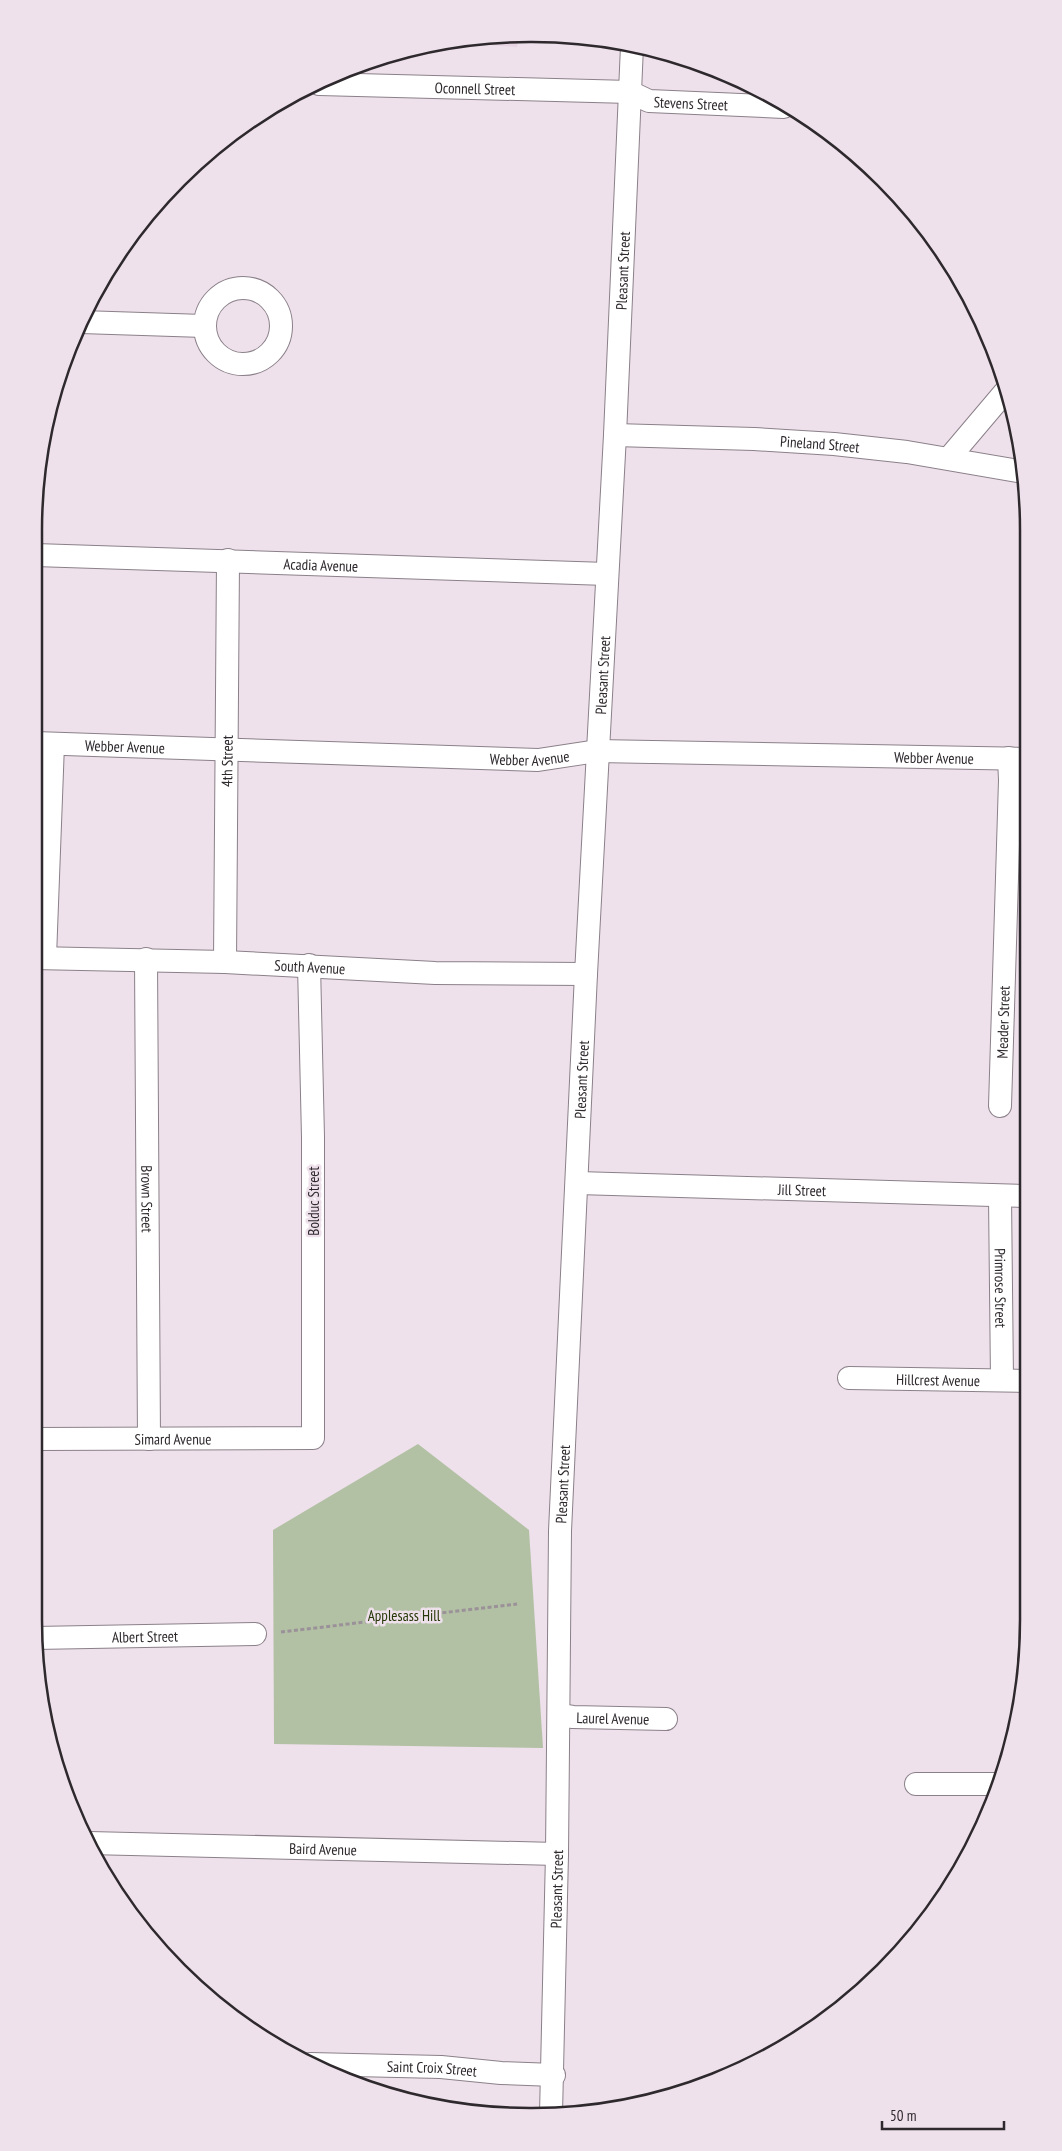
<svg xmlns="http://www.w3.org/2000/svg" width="1062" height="2151" font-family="'PT Sans Narrow',sans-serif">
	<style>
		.built { fill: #e7d4e3 }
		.green { fill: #b2c0a4 }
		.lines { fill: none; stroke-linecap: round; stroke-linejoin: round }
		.minor-casing { stroke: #8b8089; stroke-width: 24 }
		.path { stroke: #9b9199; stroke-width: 3; stroke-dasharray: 4 2.5; stroke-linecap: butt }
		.minor { stroke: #fff; stroke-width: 22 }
		.labels { text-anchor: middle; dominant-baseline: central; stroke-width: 5; stroke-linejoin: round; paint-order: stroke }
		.street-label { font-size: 15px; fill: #2e292d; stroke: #eee1eb }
		.park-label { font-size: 15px; fill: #263807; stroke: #eee1eb }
		.rim { fill: none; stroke: #2e292d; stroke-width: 2.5 }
	</style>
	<rect width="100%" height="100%" fill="#eee1eb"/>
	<polygon class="built" points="519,36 517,47 447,42 466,38"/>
	<polygon class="green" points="418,1444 529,1530 543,1748 274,1744 273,1530"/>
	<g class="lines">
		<defs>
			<g id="minor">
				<path id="s1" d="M 319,84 L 630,92 L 649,101 L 784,107"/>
				<circle cx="243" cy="326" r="38"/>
				<polyline points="81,322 204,326"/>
				<path id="s2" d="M 615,435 L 754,439 L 834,444 L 907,452 L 1024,472"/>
				<polyline points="949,458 1004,393"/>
				<path id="s3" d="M 35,555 L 607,574"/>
				<path id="s4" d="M 35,743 L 538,760 L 597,751 L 1025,759"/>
				<polyline points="45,957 53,744"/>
				<path id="s5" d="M 34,958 L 225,962 L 435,973 L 586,974"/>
				<path id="s6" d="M 146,959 L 149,1439"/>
				<path id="s7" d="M 225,962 L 228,560"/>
				<path id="s8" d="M 1000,1106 L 1010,780 L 1009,758"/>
				<path id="s9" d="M 578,1183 L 1026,1196"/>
				<path id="s10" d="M 1000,1196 L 1002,1380"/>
				<path id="s11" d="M 849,1378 L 1026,1381"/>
				<path id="s12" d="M 34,1439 L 313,1438 L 313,1137 L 309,965"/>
				<path id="s13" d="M 35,1638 L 255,1634"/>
				<path id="s14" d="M 559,1715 L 573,1717 L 666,1719"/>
				<polyline points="916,1784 998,1784"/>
				<path id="s15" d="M 89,1843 L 557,1854"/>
				<path id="s16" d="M 310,2064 L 441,2067 L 501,2073 L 554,2075"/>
				<path id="s17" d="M 551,2114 L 557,1854 L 560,1531 L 586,974 L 615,435 L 632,46"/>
			</g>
		</defs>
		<use href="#minor" class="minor-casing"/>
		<polyline class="path" points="281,1632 517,1604"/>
		<use href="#minor" class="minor"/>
	</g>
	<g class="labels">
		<g class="street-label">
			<text stroke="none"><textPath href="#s1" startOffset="156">Oconnell Street</textPath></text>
			<text stroke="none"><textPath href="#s1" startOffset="374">Stevens Street</textPath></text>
			<text stroke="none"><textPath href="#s17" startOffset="1845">Pleasant Street</textPath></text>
			<text stroke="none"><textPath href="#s2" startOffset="205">Pineland Street</textPath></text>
			<text stroke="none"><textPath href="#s3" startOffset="286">Acadia Avenue</textPath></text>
			<text stroke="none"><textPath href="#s17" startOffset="1440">Pleasant Street</textPath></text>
			<text stroke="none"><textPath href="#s4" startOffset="90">Webber Avenue</textPath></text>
			<text stroke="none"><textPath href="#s4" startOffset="495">Webber Avenue</textPath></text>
			<text stroke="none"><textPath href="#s4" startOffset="900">Webber Avenue</textPath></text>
			<text stroke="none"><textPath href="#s7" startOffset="201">4th Street</textPath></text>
			<text stroke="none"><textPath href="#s5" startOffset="276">South Avenue</textPath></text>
			<text stroke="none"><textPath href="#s8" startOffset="84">Meader Street</textPath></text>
			<text stroke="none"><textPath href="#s17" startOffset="1035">Pleasant Street</textPath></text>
			<text stroke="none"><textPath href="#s9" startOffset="224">Jill Street</textPath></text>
			<text stroke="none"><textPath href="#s6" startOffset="240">Brown Street</textPath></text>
			<text transform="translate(313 1201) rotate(-90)">Bolduc Street</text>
			<text stroke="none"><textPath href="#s10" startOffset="92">Primrose Street</textPath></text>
			<text stroke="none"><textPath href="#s11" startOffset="89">Hillcrest Avenue</textPath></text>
			<text stroke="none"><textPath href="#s12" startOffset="139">Simard Avenue</textPath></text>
			<text stroke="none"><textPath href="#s17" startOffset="630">Pleasant Street</textPath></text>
			<text stroke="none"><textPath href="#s13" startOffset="110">Albert Street</textPath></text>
			<text stroke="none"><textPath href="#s14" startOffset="54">Laurel Avenue</textPath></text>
			<text stroke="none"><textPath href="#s15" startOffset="234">Baird Avenue</textPath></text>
			<text stroke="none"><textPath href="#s17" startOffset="225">Pleasant Street</textPath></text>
			<text stroke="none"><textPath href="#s16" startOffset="122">Saint Croix Street</textPath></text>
		</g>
		<g class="park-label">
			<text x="404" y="1615">Applesass Hill</text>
		</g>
	</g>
	<path d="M0 0H1062V2151H0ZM530 42H532A488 488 0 0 1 1020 530V1620A488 488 0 0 1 532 2108H530A488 488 0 0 1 42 1620V530A488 488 0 0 1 530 42Z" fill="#eee1eb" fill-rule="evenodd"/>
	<path class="rim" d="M530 42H532A488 488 0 0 1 1020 530V1620A488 488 0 0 1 532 2108H530A488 488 0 0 1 42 1620V530A488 488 0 0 1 530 42Z"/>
	<path d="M882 2121v8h122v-8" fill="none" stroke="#2e292d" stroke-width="2.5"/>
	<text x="890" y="2121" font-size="15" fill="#2e292d" stroke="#eee1eb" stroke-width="4" paint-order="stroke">50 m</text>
</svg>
